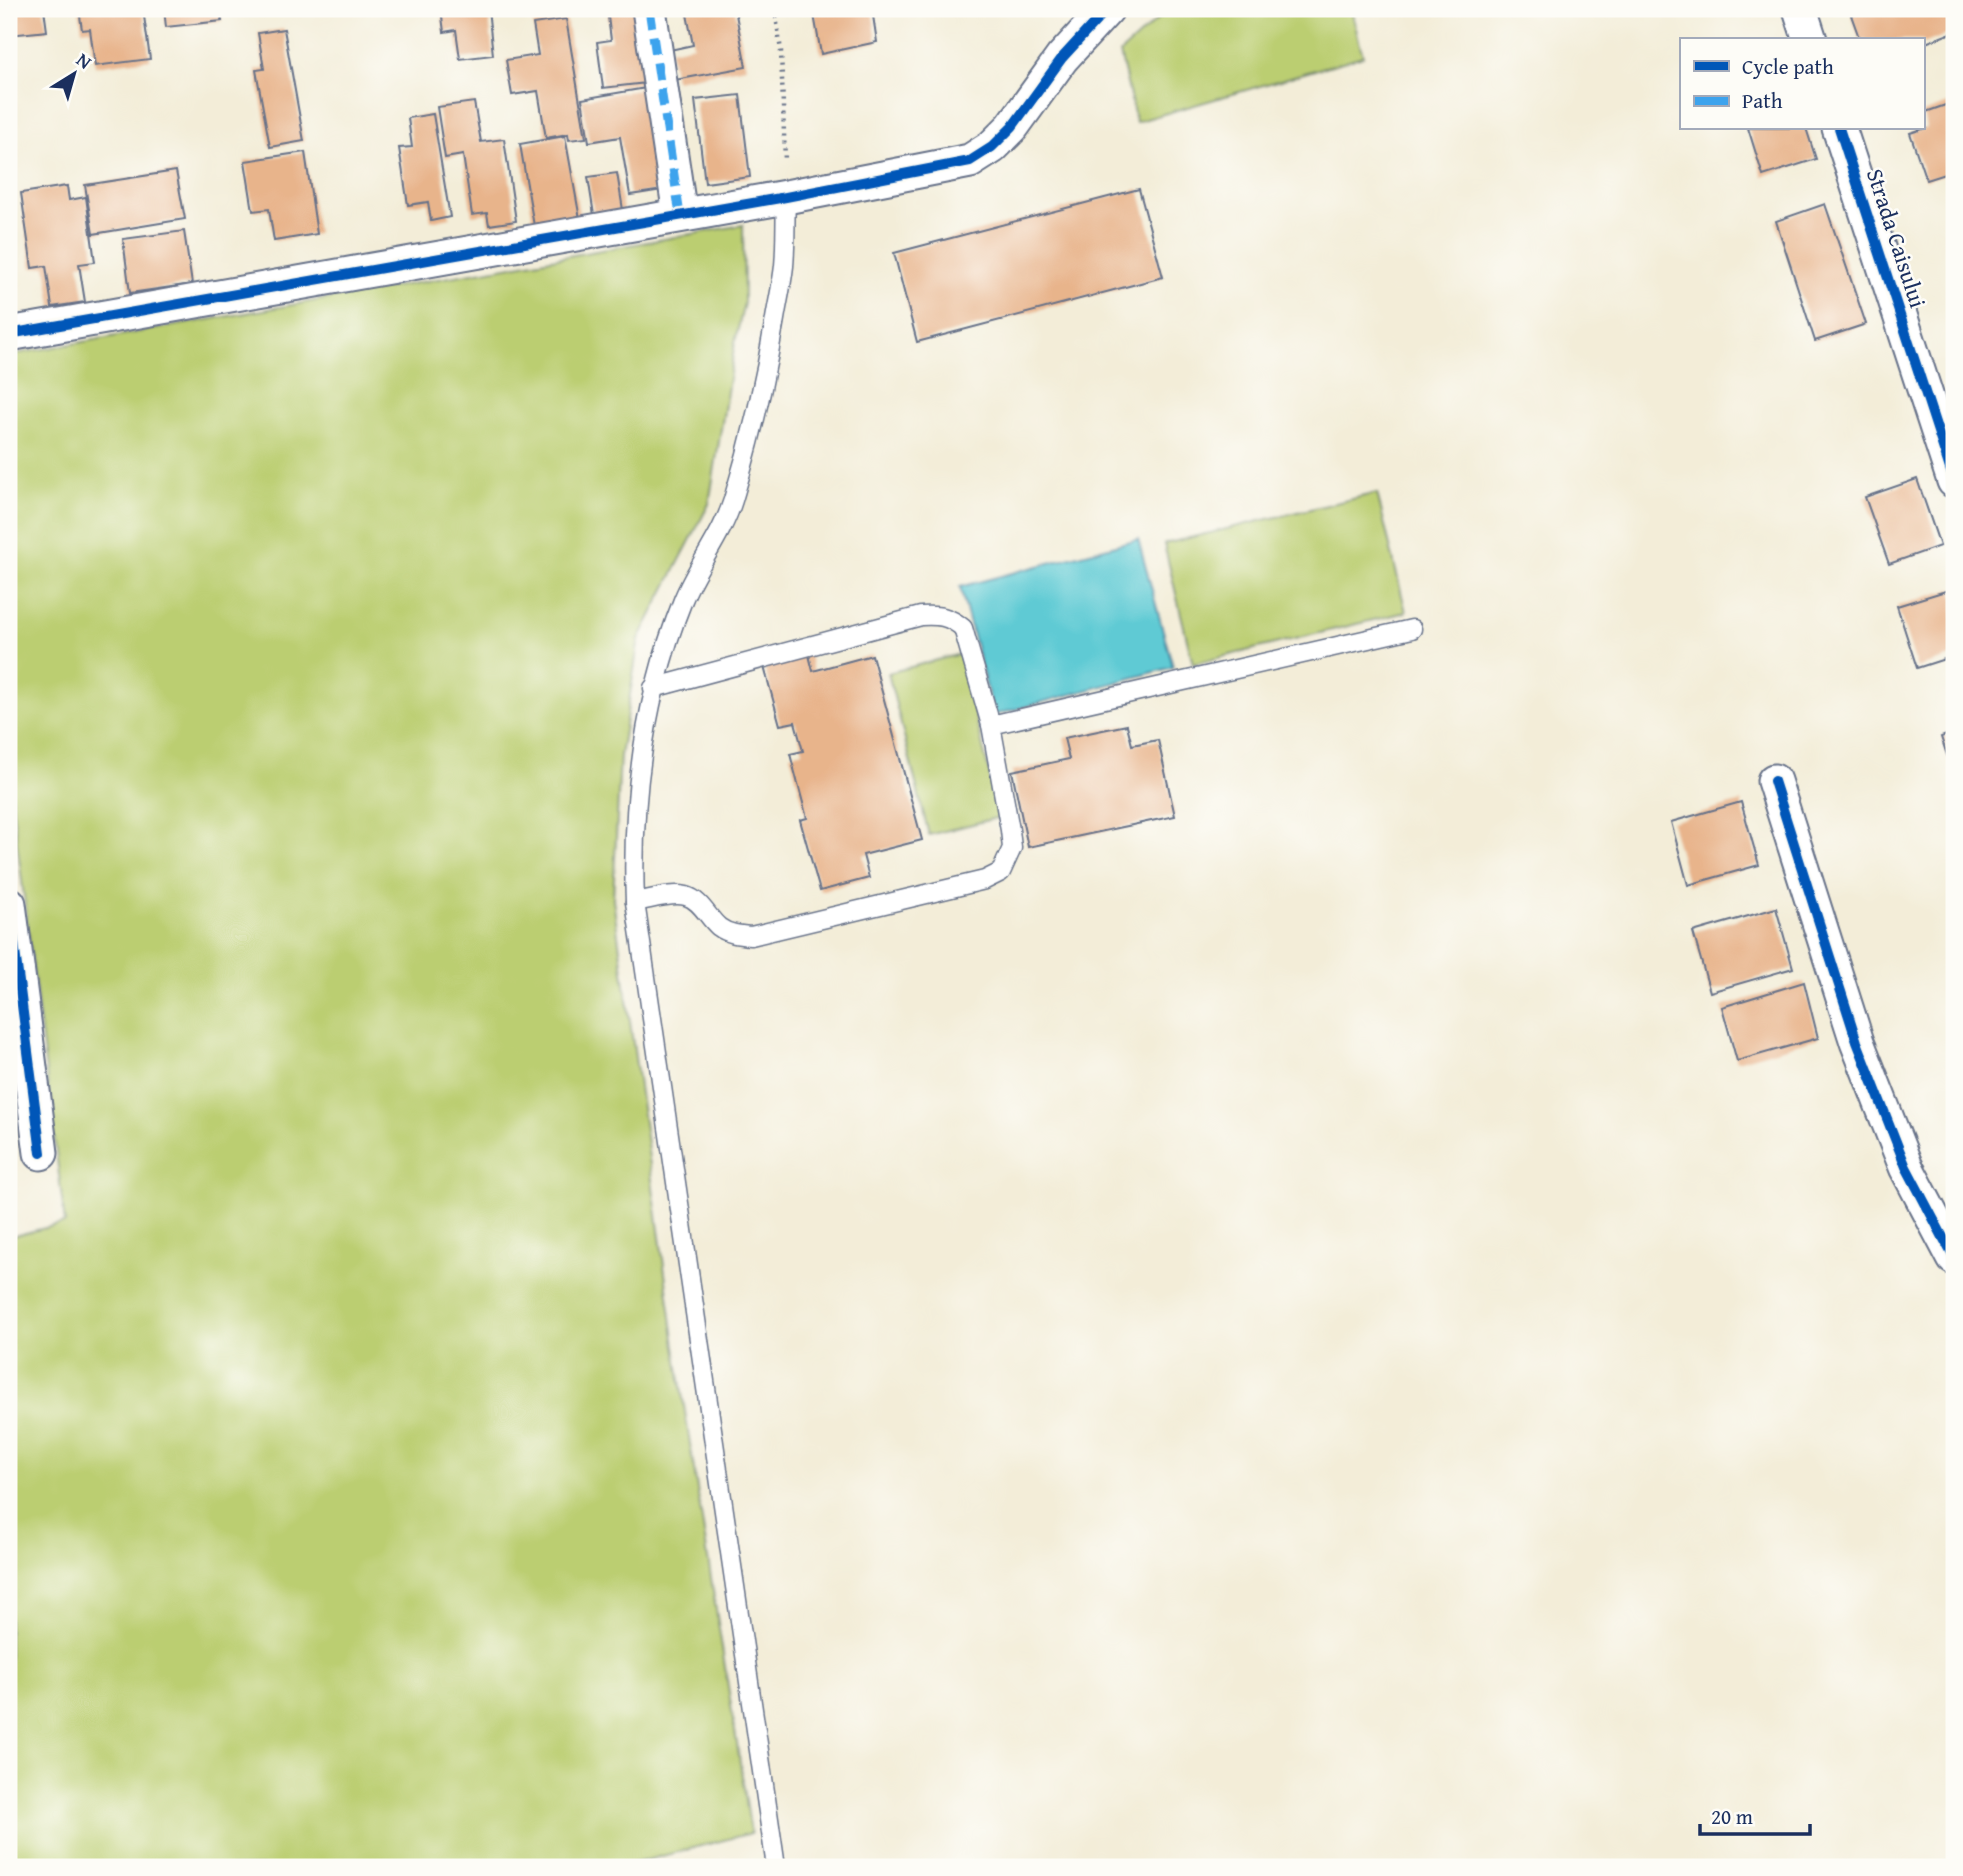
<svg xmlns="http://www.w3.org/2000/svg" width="1963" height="1876" font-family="'Gentium Book Plus',serif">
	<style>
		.green { fill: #bbce71; stroke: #6b7e68; stroke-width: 2 }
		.water { fill: #5ecad4; stroke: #3c7c99; stroke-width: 2 }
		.building { fill: #e8b48b }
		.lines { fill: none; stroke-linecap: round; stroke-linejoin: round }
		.lane-casing { stroke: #677289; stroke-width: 21 }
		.street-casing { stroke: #677289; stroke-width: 37 }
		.path { stroke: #677289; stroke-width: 4.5; stroke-dasharray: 2 5; stroke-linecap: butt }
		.lane { stroke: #fff; stroke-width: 18 }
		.street { stroke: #fff; stroke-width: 33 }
		.quiet { stroke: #3da3ed; stroke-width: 9; stroke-dasharray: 18 9; stroke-linecap: butt }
		.cycleway-casing { stroke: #fdfcf7; stroke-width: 15 }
		.cycleway { stroke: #0057b8; stroke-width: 10 }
		.labels { text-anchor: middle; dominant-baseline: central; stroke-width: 5; stroke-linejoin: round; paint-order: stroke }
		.street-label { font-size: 23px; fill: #1b2f5e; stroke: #fdfcf7 }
	</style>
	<rect width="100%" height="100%" fill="#fdfcf7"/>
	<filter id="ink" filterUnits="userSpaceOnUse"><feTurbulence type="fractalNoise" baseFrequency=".0143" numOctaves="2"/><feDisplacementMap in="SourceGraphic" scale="14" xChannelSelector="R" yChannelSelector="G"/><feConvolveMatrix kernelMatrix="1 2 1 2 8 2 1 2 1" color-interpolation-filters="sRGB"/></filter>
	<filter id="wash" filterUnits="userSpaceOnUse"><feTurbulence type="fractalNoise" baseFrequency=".00686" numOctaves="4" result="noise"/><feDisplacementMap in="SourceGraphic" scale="28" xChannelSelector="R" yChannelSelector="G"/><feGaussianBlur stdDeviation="1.57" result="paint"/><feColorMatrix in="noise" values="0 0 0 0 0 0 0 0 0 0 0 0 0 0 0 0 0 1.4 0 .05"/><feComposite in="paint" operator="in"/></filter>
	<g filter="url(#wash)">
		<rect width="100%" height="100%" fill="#f3edd8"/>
		<g class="green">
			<polygon points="1169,9 1351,9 1363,56 1136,122 1120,53"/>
			<polygon points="743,225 744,303 735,342 709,504 639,639 620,756 613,899 678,1367 751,1833 620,1867 9,1867 9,1237 65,1223 9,778 9,355"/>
			<polygon points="1377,493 1406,612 1193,664 1164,544"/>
			<polygon points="960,654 1000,817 929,835 888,673"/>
		</g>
		<polygon class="water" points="1138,539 1173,667 994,715 960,587"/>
		<g id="blocks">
			<g class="building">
				<polygon points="9,9 44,9 47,31 9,35"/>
				<polygon points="79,9 143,9 150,59 95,66 90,29 82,30"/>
				<polygon points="164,9 220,9 222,21 166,27"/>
				<polygon points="441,9 488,9 493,55 460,59 456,30 444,32"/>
				<polygon points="523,9 564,9 564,10 524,15"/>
				<polygon points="607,9 637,9 646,83 603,88 597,42 611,40"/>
				<polygon points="686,9 735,9 746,67 675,80 670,50 693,45"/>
				<polygon points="813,9 872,9 877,42 821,54"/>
				<polygon points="1868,9 1954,9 1954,32 1923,44 1923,40 1860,40 1851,15"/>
				<polygon points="566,19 586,138 569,140 568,134 546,138 538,91 512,95 506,60 538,55 533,24"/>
				<polygon points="284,29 304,141 270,147 256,70 264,69 258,33"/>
				<polygon points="646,88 663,190 630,195 620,137 589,142 582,99"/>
				<polygon points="740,95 750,177 705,183 695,100"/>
				<polygon points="474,102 481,142 504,139 516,221 489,225 487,213 472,215 463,155 445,158 437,107"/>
				<polygon points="1954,102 1954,171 1926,180 1910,133 1926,128 1923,113"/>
				<polygon points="433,114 450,217 431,221 428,202 408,205 399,148 412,147 408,118"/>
				<polygon points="1748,128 1806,128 1816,159 1763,176"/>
				<polygon points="565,136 580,219 534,226 520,144"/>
				<polygon points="305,152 317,234 274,241 269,209 253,211 245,161"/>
				<polygon points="176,171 185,219 93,234 85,185"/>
				<polygon points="617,173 623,210 594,215 588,177"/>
				<polygon points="67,186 69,200 86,197 95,262 79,264 85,302 52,307 46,266 32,268 21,193"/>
				<polygon points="1139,189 1163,277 917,342 894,253"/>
				<polygon points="1825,204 1866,324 1815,341 1776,221"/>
				<polygon points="9,218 14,243 9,243"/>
				<polygon points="184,231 192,284 130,293 123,239"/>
				<polygon points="1917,479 1940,546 1889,564 1865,497"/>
				<polygon points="1952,589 1954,597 1954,656 1917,668 1897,606"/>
				<polygon points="808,651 813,671 872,655 922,840 863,855 869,878 820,891 800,820 807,818 790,754 803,751 795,722 780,725 763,663"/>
				<polygon points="1127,725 1132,745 1158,740 1175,816 1028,847 1012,771 1069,759 1064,738"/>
				<polygon points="1954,732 1954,776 1941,737"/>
				<polygon points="1741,802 1759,865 1688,885 1671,822"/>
				<polygon points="1776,908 1793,968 1710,992 1693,932"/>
				<polygon points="1804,982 1818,1038 1737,1061 1722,1007"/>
			</g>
		</g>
	</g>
	<g filter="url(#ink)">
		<use href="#blocks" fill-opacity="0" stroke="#677289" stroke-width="2"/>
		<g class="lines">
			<defs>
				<g id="lane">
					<polyline points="991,725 1412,629"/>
					<path d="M 635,902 C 650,900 671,892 686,896 C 701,900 708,918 719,927 C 728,934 740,935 751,936 L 985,880 L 1001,872 L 1012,848 L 1010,830 L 991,725 L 963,628 C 949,616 939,615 921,616 L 653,688"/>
					<path d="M 776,1867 L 635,902 C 631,798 644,697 683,600 C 697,565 722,536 733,500 C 751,441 765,380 775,319 C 778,301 782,284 784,266 C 786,243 785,220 786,197"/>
				</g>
				<g id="street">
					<polyline points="649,9 680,215"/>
					<polyline points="1800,9 1810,40"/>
					<polyline points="1839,128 1954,481"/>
					<polyline points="9,334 786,197 970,161 992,147 1012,127 1062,58 1107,9"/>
					<polyline points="1774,781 1857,1042 1906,1167 1954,1258"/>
					<polyline points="9,904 41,1153"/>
				</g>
			</defs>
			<use href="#lane" class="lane-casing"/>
			<use href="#street" class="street-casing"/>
			<polyline class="path" points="775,9 781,51 785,161"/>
			<use href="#lane" class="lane"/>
			<use href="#street" class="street"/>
			<polyline class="quiet" points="649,9 680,215"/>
			<defs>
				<g id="cycleway">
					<polyline points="1839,128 1954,481"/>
					<polyline points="9,334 786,197 970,161 992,147 1012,127 1062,58 1107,9"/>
					<polyline points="1774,781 1857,1042 1906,1167 1954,1258"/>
					<polyline points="9,904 41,1153"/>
				</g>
			</defs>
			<use href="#cycleway" class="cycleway-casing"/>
			<use href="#cycleway" class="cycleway"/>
		</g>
	</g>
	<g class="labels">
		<g class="street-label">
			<text transform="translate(1897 238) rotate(72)">Strada Caisului</text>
		</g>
	</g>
	<rect width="1963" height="1876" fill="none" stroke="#fdfcf7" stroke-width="35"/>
	<rect x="1680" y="38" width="245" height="91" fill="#fdfcf7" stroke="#a3aaba" stroke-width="2"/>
	<rect x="1694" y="61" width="35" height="10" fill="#0057b8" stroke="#a3aaba" stroke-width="2"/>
	<text x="1742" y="74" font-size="21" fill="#1b2f5e">Cycle path</text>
	<rect x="1694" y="96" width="35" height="10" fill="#3da3ed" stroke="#a3aaba" stroke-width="2"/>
	<text x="1742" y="108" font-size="21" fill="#1b2f5e">Path</text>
	<g transform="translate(74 74) rotate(37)" stroke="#fdfcf7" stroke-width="5" paint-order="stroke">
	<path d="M0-5L12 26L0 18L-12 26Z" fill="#1b2f5e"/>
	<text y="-10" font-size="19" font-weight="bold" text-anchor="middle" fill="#1b2f5e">N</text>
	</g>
	<path d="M1700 1824v10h110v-10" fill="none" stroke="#1b2f5e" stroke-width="3.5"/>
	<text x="1711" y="1824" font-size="21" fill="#1b2f5e" stroke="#fdfcf7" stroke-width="5" paint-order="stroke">20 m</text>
</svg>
